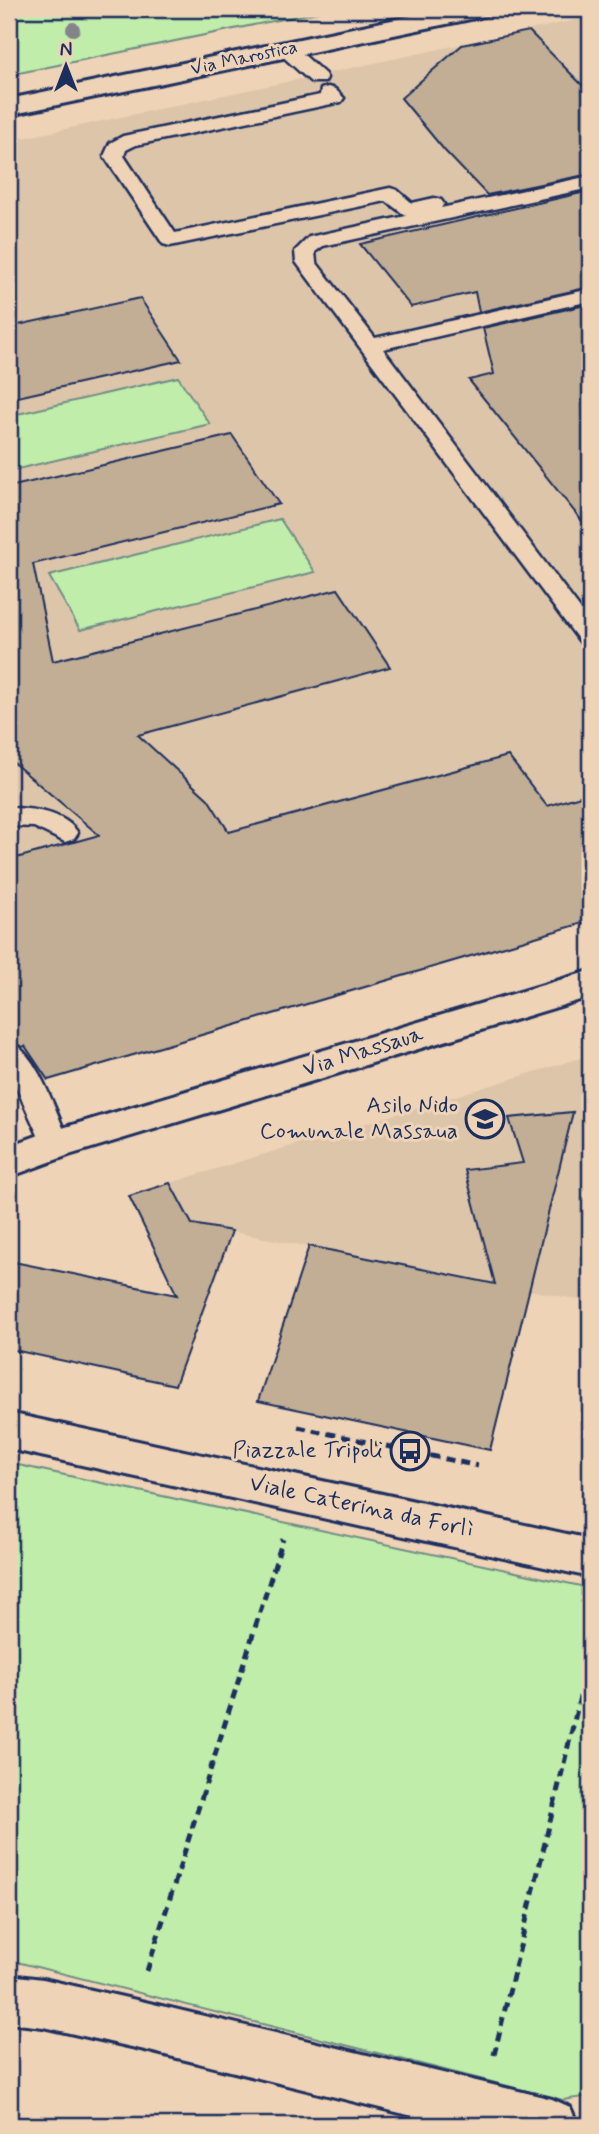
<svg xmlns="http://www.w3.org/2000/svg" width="599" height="2134" font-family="Mynerve,sans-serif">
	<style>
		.built { fill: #ddc5aa }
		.green { fill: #c1edaa; stroke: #6e8e84; stroke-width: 2 }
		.building { fill: #c1ae94; stroke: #1b2f5e; stroke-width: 2 }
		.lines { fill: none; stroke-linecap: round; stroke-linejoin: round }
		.lane-casing { stroke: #1b2f5e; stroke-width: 5 }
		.street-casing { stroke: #1b2f5e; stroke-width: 6 }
		.secondary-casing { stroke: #1b2f5e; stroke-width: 6 }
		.path { stroke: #1b2f5e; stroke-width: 5; stroke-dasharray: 9 6; stroke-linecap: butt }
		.lane { fill: #efd3b6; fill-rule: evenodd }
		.street { fill: #efd3b6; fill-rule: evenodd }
		.secondary { fill: #efd3b6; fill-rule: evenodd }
		.tree { fill: #84838a }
		.labels { text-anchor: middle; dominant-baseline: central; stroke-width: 6; stroke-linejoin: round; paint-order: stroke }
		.far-street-label { font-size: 19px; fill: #1b2f5e; stroke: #efd3b6 }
		.street-label { font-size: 23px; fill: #1b2f5e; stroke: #efd3b6 }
		.poi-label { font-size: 23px; fill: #1b2f5e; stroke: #efd3b6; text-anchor: end }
	</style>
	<rect width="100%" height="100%" fill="#efd3b6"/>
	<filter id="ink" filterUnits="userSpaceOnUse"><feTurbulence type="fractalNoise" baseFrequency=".0143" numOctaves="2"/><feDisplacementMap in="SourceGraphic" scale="14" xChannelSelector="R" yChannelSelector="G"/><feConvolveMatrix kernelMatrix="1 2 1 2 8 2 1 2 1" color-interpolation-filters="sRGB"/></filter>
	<g filter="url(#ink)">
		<g class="built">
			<polygon points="590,17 590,921 9,1092 9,141"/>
			<polygon points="590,1055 590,1302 192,1224 170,1183"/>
		</g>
		<g class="green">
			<polygon points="9,9 332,9 9,75"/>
			<polygon points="178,377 210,424 9,471 9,416"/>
			<polygon points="280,519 315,572 80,630 49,576"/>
			<polygon points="9,1463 590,1588 590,2096 563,2100 9,1960"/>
		</g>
		<g class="building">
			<polygon points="529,31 590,93 590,174 487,195 445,151 401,98 462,45"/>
			<polygon points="590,191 590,287 479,312 475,292 411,307 360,244"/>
			<polygon points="140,298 181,360 9,399 9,327"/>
			<polygon points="590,304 590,531 469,380 494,374 483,328"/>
			<polygon points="232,435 279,504 33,564 53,661 338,589 390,667 138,735 208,799 229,832 508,756 547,806 590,793 590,921 48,1080 25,1046 22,1047 9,1039 9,860 99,835 9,759 9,487"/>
			<polygon points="573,1112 490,1450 258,1401 309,1246 495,1284 465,1170 523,1163 509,1118"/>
			<polygon points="170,1183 192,1224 232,1231 175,1385 9,1349 9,1261 177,1295 129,1196"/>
		</g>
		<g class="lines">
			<defs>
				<g id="lane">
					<polygon points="286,43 293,45 325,74 327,78 325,82 311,82 279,53 277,49 279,45"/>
					<polygon points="328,87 335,89 344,98 341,102 136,145 126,150 124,156 175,233 390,188 397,190 412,203 434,198 441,200 444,204 441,208 590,176 590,188 323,246 315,252 316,262 375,338 590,289 590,301 383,349 590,622 590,646 581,643 296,262 295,251 309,237 406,216 386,201 170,246 163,244 104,156 110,143 123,136 320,95 321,89"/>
					<path d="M 9,808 C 31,808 65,812 78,833 L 74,839 L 65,842 L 34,827 L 9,826 Z"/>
					<path d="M 9,1042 C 37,1050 58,1118 70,1144 L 66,1152 L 56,1155 L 46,1152 L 42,1144 L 9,1071 Z"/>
				</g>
				<g id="street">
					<polygon points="445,9 493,9 489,14 480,17 9,115 9,99"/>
					<polygon points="590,971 590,997 69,1155 9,1177 9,1146 42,1134"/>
				</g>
				<g id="secondary">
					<polygon points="9,1413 590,1539 590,1577 9,1449"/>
					<polygon points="9,1975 43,1979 145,2002 552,2099 570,2107 578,2125 449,2125 145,2050 43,2027 9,2023"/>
				</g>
			</defs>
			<use href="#lane" class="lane-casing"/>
			<use href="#street" class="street-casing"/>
			<use href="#secondary" class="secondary-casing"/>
			<g class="path">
				<polyline points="298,1427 478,1466"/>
				<polyline points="9,1493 13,1481"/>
				<polyline points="147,1971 283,1539"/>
				<polyline points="494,2055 590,1655"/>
			</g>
			<use href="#lane" class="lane"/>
			<use href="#street" class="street"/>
			<use href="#secondary" class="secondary"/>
		</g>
		<circle class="tree" cx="73" cy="29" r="7"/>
	</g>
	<defs>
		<symbol id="school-ring" viewBox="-11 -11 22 22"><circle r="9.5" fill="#efd3b6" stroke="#1b2f5e" stroke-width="1.5"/><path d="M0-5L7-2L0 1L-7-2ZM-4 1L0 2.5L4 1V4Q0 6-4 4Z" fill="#1b2f5e"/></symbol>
		<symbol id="bus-ring" viewBox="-11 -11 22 22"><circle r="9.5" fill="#efd3b6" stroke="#1b2f5e" stroke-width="1.5"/><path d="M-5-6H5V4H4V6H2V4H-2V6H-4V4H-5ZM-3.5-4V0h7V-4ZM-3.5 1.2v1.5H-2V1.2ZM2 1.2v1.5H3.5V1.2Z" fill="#1b2f5e"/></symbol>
	</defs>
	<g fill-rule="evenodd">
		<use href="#school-ring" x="463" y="1097" width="44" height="44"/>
		<use href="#bus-ring" x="388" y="1429" width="44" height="44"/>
	</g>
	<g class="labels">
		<g class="far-street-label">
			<text transform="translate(244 58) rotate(-12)">Via Marostica</text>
		</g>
		<g class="street-label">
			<text transform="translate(363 1052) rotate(-17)">Via Massaua</text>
			<text transform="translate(361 1507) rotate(12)">Viale Caterina da Forlì</text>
		</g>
		<g class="poi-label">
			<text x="458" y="1106">Asilo Nido<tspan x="458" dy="26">Comunale Massaua</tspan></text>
			<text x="383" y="1451">Piazzale Tripoli</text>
		</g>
	</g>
	<rect width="599" height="2134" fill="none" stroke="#efd3b6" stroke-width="35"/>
	<rect x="18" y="18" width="564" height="2099" fill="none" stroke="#1b2f5e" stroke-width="2.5" filter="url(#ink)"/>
	<g transform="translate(66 66)" stroke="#efd3b6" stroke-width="5" paint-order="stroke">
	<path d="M0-5L12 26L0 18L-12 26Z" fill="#1b2f5e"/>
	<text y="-10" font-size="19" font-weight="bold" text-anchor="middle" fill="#1b2f5e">N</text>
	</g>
</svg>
